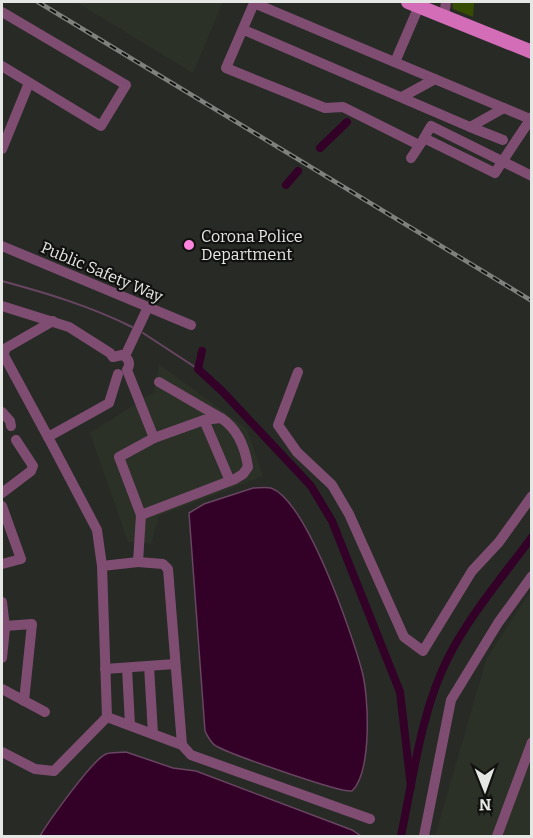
<svg xmlns="http://www.w3.org/2000/svg" width="533" height="838" font-family="Bitter,serif">
	<style>
		.built { fill: #2c3127 }
		.green { fill: #364c00 }
		.water { fill: #330028; stroke: #684560; stroke-width: 1.5 }
		.lines { fill: none; stroke-linecap: round; stroke-linejoin: round }
		.stream { stroke: #684560; stroke-width: 2 }
		.canal { stroke: #330028; stroke-width: 8 }
		.minor { stroke: #7f4d71; stroke-width: 10 }
		.major { stroke: #d46db8; stroke-width: 14 }
		.rail-casing { stroke: #7f817d; stroke-width: 4.5 }
		.rail { stroke: #111210; stroke-width: 2; stroke-dasharray: 7; stroke-linecap: butt }
		.poi-dot { fill: #ff85de; stroke: #111210; stroke-width: 2 }
		.labels { text-anchor: middle; dominant-baseline: central; stroke-width: 4.5; stroke-linejoin: round; paint-order: stroke }
		.poi-label { font-size: 16px; fill: #e5e7e4; stroke: #111210; text-anchor: start }
		.street-label { font-size: 16px; fill: #e5e7e4; stroke: #111210 }
	</style>
	<rect width="100%" height="100%" fill="#282a26"/>
	<g class="built">
		<polygon points="76,2 223,2 193,73"/>
		<polygon points="159,364 247,429 263,476 159,516 151,544 128,542 90,433 154,392"/>
		<polygon points="531,590 531,836 435,836 486,660"/>
	</g>
	<polygon class="green" points="452,2 474,2 473,17 453,9"/>
	<g class="water">
		<path d="M 253,488 C 258,488 266,487 271,488 C 307,501 352,634 362,671 C 369,697 372,772 352,791 C 340,793 230,754 216,746 C 210,742 208,737 205,731 L 189,513 L 204,504 Z"/>
		<path d="M 126,752 L 173,768 L 196,771 L 352,830 L 361,836 L 40,836 C 49,821 92,760 106,754 C 111,752 120,753 126,752 Z"/>
	</g>
	<g class="lines">
		<g class="stream">
			<path d="M 2,281 C 46,293 90,306 132,327"/>
			<polyline points="143,333 198,369"/>
		</g>
		<g class="canal">
			<polyline points="320,148 347,122"/>
			<polyline points="286,185 298,171"/>
			<polyline points="202,351 198,369 223,392 311,486 332,521 400,692 411,787"/>
			<path d="M 401,836 C 413,779 421,711 448,658 C 469,616 504,575 532,537"/>
		</g>
		<g class="minor">
			<polyline points="2,12 126,85 101,126 2,66"/>
			<polyline points="444,16 446,2"/>
			<polyline points="244,30 470,127 504,108"/>
			<polyline points="395,62 419,6"/>
			<polyline points="402,97 435,79"/>
			<path d="M 532,117 C 519,136 507,154 495,173 L 424,138 L 431,126 L 532,176"/>
			<polyline points="470,127 503,140"/>
			<polyline points="419,145 343,107 325,108 226,68 254,3 530,119"/>
			<polyline points="2,149 29,83"/>
			<polyline points="411,158 423,140"/>
			<polyline points="2,246 191,325"/>
			<polyline points="2,306 69,327 110,353 113,357"/>
			<polyline points="2,352 48,437 109,403 118,374"/>
			<polyline points="4,353 6,348 53,321"/>
			<polyline points="125,356 148,307"/>
			<polyline points="298,372 278,425 297,452 332,485 349,514 404,637 423,651 472,571 499,542 532,496"/>
			<polyline points="159,382 221,418"/>
			<polyline points="2,412 10,421 11,426"/>
			<polyline points="204,420 230,481"/>
			<path d="M 48,437 L 97,530 L 102,566 L 138,562 L 141,515 L 119,457 L 154,438 L 127,370 C 131,364 129,358 122,355 L 113,357"/>
			<polyline points="2,493 31,471 33,466 16,440"/>
			<polyline points="2,506 21,559 2,564"/>
			<path d="M 141,515 L 235,479 L 243,474 L 248,467 C 245,447 238,429 221,418 L 204,420 L 154,438"/>
			<polyline points="2,602 5,628 2,658"/>
			<polyline points="5,626 32,624 24,701"/>
			<polyline points="149,666 153,734"/>
			<polyline points="127,668 130,725"/>
			<polyline points="105,669 175,664"/>
			<polyline points="2,689 45,712"/>
			<polyline points="107,717 182,745 168,569 163,564 138,562"/>
			<polyline points="182,745 191,755 370,819"/>
			<polyline points="2,752 35,769 54,771 107,717 102,566"/>
			<polyline points="424,836 451,700 498,623 532,576"/>
			<polyline points="497,836 532,742"/>
		</g>
		<polyline class="major" points="408,2 532,52"/>
		<defs>
			<polyline id="rail" points="38,2 532,301"/>
		</defs>
		<use href="#rail" class="rail-casing"/>
		<use href="#rail" class="rail"/>
	</g>
	<circle class="poi-dot" cx="189" cy="245" r="6"/>
	<g class="labels">
		<g class="poi-label">
			<text x="201" y="236">Corona Police<tspan x="201" dy="18">Department</tspan></text>
		</g>
		<g class="street-label">
			<text transform="translate(102 272) rotate(23)">Public Safety Way</text>
		</g>
	</g>
	<rect width="533" height="838" fill="none" stroke="#e5e7e4" stroke-width="6"/>
	<g transform="translate(485 790) rotate(179)" stroke="#111210" stroke-width="4.5" paint-order="stroke">
	<path d="M0-4.5L10 22L0 15L-10 22Z" fill="#e5e7e4"/>
	<text y="-9" font-size="16" font-weight="bold" text-anchor="middle" fill="#e5e7e4">N</text>
	</g>
</svg>
